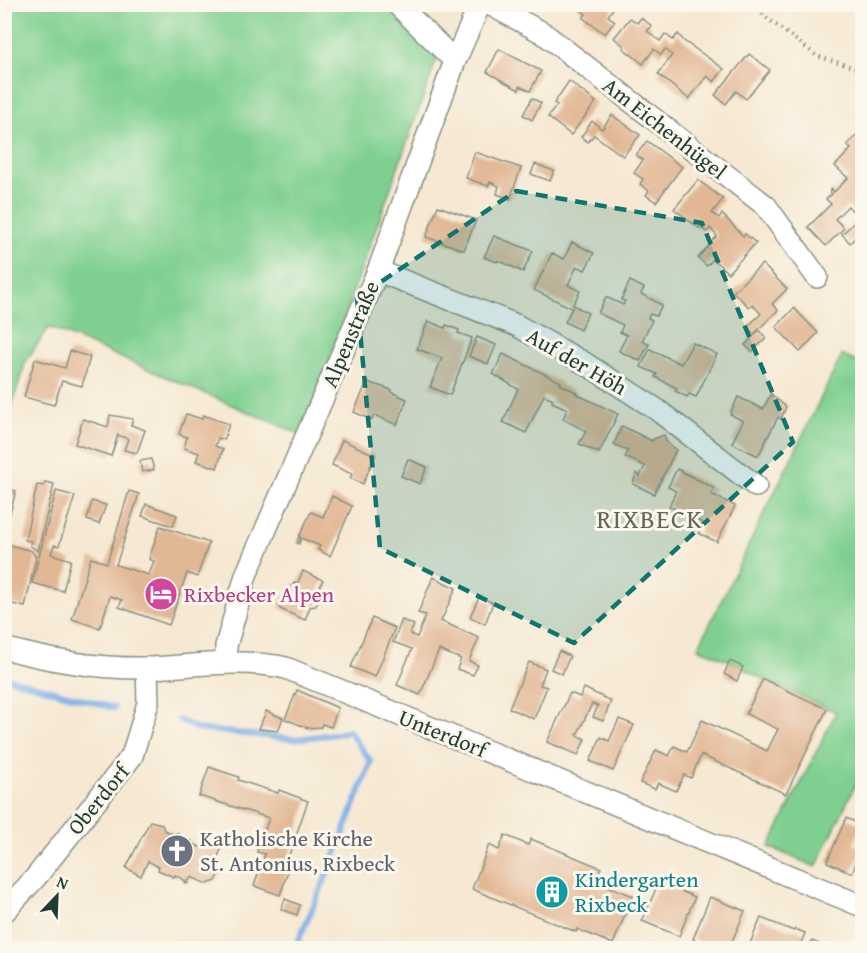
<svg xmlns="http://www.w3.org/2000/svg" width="867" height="953" font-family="'Gentium Book Plus',serif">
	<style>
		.green { fill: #7fd090; stroke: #4f8662; stroke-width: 1.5 }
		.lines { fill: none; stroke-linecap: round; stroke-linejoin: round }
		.stream { stroke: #79ace5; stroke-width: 6 }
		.building { fill: #e2b794 }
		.minor-casing { stroke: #8a9283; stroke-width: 24 }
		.path { stroke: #8a9283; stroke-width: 4; stroke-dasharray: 1.5 4.5; stroke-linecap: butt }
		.minor { stroke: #fff; stroke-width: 21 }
		.marked { fill: #0f766e; fill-opacity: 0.2; stroke: #0f766e; stroke-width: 4.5; stroke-dasharray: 12 8; stroke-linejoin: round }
		.labels { text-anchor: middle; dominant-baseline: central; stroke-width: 6; stroke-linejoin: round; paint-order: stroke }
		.street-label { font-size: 22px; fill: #1f3d34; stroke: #fbf7ec }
		.hotel-label { font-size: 22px; fill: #b23c85; stroke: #fbf7ec; text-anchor: start }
		.worship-label { font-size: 22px; fill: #5b616d; stroke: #fbf7ec; text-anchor: start }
		.culture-label { font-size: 22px; fill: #0d838f; stroke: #fbf7ec; text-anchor: start }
		.quarter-label { font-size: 26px; letter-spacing: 1.5px; fill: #636856; stroke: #fbf7ec }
	</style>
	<rect width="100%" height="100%" fill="#fbf7ec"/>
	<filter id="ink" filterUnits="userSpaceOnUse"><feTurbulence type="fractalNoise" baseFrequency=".0167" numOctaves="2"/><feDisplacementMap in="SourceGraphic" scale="12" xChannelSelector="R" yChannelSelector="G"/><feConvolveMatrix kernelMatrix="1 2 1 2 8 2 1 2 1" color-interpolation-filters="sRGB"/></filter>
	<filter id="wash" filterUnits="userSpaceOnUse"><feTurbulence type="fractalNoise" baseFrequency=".008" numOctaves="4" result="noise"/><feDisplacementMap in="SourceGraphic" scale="24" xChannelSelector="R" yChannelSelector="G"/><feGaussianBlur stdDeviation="1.35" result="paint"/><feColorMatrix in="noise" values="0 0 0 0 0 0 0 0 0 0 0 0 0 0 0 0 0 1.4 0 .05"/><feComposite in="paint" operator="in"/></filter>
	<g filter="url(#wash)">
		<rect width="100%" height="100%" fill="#f6e8d2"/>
		<g class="green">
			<polygon points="5,5 411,5 445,36 302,435 49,327 26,361 5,427"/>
			<polygon points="842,355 862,365 862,771 816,867 769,847 836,712 763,679 730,661 698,648"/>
		</g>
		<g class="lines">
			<g class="stream">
				<polyline points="4,677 114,708"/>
				<polyline points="179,720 198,729 293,739 336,734 349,731 371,762 331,866 295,948"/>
			</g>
		</g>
		<g id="blocks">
			<g class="building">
				<polygon points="573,4 616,4 608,16 615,21 605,34 583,18 586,14"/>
				<polygon points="630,18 637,23 641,18 652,26 647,31 660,41 665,34 673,40 678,34 684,41 724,69 714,82 707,76 689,99 658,74 672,55 665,49 661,55 654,49 643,64 623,48 624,46 614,38"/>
				<polygon points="499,49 541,71 530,91 520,86 519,90 487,72"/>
				<polygon points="749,54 770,70 746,99 736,91 726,104 715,95"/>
				<polygon points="569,81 596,102 571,135 548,117 557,105 554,103"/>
				<polygon points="532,98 541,103 532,120 523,115"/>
				<polygon points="612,115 640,135 623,156 594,135 588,142 581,137 592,121 602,129"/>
				<polygon points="857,135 862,140 862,209 856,215 848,206 835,219 844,228 826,246 808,227 831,204 826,199 832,194 830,191 832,189 834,192 848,178 835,166 851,149 847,145"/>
				<polygon points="647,141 682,167 656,202 646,195 649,191 640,184 643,179 634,173 643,160 636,155"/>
				<polygon points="475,152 521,168 510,199 497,194 499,186 490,182 488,186 466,178"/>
				<polygon points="535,164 554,171 550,181 531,174"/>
				<polygon points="698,180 723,199 712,213 719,218 722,214 743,236 745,234 756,243 728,273 713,259 707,266 698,258 717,236 710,228 707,232 700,227 699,228 674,209"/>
				<polygon points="438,206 476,220 464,250 426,237"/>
				<polygon points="855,222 862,231 850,243 842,234"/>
				<polygon points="494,236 533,251 523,272 498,260 497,262 484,257"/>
				<polygon points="572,242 594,253 585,270 577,266 568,285 580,291 573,305 588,313 580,330 565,322 572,308 534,290 552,253 564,259"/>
				<polygon points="762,264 787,289 772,304 778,310 754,334 747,327 761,314 752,304 749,307 733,292"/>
				<polygon points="630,281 644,288 641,294 662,305 656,316 650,314 648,318 652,320 642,341 649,344 640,361 619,351 627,335 620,332 623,325 598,313 606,297 623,305 625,301 621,300"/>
				<polygon points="794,308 818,333 800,352 776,327"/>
				<polygon points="428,321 445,328 446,325 459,330 458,333 472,338 450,395 430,387 442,358 417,349"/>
				<polygon points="759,330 766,338 752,352 745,345"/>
				<polygon points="477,337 496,345 488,364 469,356"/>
				<polygon points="693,343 717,354 696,397 689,394 687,397 675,391 677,388 655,377 657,374 641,367 650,349 681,364"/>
				<polygon points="70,351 90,357 82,386 62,381 54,405 24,397 35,359 65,368"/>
				<polygon points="503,354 561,382 560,384 577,393 576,394 618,414 599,453 579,444 586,431 563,419 567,409 552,402 553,399 544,395 526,433 503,422 518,389 493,374"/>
				<polygon points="367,382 392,390 391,392 407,399 397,425 374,415 372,420 354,412"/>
				<polygon points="771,394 786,407 781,419 778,417 758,456 732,443 743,421 730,414 738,397 763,409"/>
				<polygon points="186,414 202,419 203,415 229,424 224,440 218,438 215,446 223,449 217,468 196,461 199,453 184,448 187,437 179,434"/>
				<polygon points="110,415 133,419 131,425 145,430 137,453 124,450 128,439 118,435 111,456 75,444 83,419 108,427"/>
				<polygon points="622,426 652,441 654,439 664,435 667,443 676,450 654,494 633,484 636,473 640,476 645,466 625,457 628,451 614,444"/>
				<polygon points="342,440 375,455 363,484 350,478 352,474 332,465"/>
				<polygon points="151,459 154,470 142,472 140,461"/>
				<polygon points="408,459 427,467 420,484 401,476"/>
				<polygon points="677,469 714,488 711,494 735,506 717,542 698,533 703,523 669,506 676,491 668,487"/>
				<polygon points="45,482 54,484 38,551 30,546 31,541 25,540 37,485 44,486"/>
				<polygon points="4,488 16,491 5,532 4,532"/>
				<polygon points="56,491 75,496 59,546 54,545 51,554 71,560 63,591 32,583"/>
				<polygon points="129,491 139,494 116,565 149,575 154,561 149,559 160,526 209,543 197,577 187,573 169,625 119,607 122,600 110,596 100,628 72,619 91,558 107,563"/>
				<polygon points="332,496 352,506 330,556 318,550 320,546 301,538 299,544 297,543 299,537 301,538 299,537 311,512 323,517"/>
				<polygon points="92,501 106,505 99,524 87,520"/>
				<polygon points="146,504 177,515 173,526 142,516"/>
				<polygon points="10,545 32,551 36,558 25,607 4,602 4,557 7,557"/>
				<polygon points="303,571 323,580 317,593 319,598 316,606 310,607 305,620 280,609 279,605 283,596 288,595 294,583 297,584"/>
				<polygon points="433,577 456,588 441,621 479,638 469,661 478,665 473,675 457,669 461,659 439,650 420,695 397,685 412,649 393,642 402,620 414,625 410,634 417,637 426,615 418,613"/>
				<polygon points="479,597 493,603 485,624 470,617"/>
				<polygon points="372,618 395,628 375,677 351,667"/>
				<polygon points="559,651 570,656 562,674 551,669"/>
				<polygon points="730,661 743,667 737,681 724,674"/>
				<polygon points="529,662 546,669 540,685 547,687 534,719 509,708"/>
				<polygon points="763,679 827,709 786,794 701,755 691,778 684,775 676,791 658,783 655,789 640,783 656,750 669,756 674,746 687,752 702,720 767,751 778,729 746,714"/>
				<polygon points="584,688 611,701 603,721 593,717 598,706 592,704 577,735 585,739 578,755 547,742 570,693 580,697"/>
				<polygon points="297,690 338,708 331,727 322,724 321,727 308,728 285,719"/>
				<polygon points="266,711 283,718 278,731 259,729"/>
				<polygon points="619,719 634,725 613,771 590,761 601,737 609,741"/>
				<polygon points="209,767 239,777 238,780 278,793 279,790 308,801 287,861 291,862 280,895 254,886 265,854 257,852 269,818 199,796"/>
				<polygon points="846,818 862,825 854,844 862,848 852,873 827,862"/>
				<polygon points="150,821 162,824 164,830 175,835 176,833 178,834 177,837 189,842 190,840 192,841 191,843 202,848 208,841 222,847 217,859 213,862 217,864 220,873 216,881 207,884 191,877 187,884 185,883 186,881 175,875 174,877 158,870 159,867 148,861 141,876 126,868"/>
				<polygon points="505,835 528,845 531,839 601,868 595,881 633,896 613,944 577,929 576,932 472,889 489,845 499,850"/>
				<polygon points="659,882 695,897 679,936 642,921"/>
				<polygon points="710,897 745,911 729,948 716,948 693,939"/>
				<polygon points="285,899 300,905 297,915 281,909"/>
				<polygon points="761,918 794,931 795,929 805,933 799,948 748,948"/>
				<polygon points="812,941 829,948 809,948"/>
			</g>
		</g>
	</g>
	<g filter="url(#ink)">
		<use href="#blocks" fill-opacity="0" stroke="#8a9283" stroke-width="1.5"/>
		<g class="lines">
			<defs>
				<g id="minor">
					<polyline points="397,4 455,61"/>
					<polyline points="489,4 543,33 766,206 817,277"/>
					<polyline points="378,271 516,325 586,364 656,409 756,486"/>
					<path d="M 4,648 C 51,661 100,669 149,668 C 195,666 240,658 286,668 L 862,906"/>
					<polyline points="226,663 226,646 246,575 378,271 455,61 480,4"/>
					<polyline points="4,912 36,877 132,756 148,703 147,668"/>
				</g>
			</defs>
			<use href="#minor" class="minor-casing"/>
			<polyline class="path" points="755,4 763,15 817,56 862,70"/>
			<use href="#minor" class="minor"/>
		</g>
	</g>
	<path class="marked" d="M 516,191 L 702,223 L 793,442 L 574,643 L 380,548 L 357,298 Z"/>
	<defs>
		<symbol id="hotel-disc" viewBox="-11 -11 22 22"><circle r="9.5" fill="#d1479c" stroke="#fbf7ec"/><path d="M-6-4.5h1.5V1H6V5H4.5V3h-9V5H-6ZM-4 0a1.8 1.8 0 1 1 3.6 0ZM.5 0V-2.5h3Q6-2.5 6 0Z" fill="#fff"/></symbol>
		<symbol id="church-disc" viewBox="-11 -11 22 22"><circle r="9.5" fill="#6b7280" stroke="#fbf7ec"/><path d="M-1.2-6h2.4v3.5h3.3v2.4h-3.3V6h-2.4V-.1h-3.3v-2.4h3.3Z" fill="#fff"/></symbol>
		<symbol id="building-disc" viewBox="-11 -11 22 22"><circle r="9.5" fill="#0f9aa8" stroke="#fbf7ec"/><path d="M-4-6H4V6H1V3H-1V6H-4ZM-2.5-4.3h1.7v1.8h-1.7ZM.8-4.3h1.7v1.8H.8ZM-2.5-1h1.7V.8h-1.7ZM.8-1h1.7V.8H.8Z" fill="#fff"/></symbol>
	</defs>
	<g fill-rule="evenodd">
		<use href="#hotel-disc" x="142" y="575" width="38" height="38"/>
		<use href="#church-disc" x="158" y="832" width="38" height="38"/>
		<use href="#building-disc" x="533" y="873" width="38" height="38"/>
	</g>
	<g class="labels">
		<g class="street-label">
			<text transform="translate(665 128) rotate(38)">Am Eichenhügel</text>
			<text transform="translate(350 334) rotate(-67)">Alpenstraße</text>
			<text transform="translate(577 361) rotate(30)">Auf der Höh</text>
			<text transform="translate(443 733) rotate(22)">Unterdorf</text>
			<text transform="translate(98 799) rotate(-51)">Oberdorf</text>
		</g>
		<g class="hotel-label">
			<text x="184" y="594">Rixbecker Alpen</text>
		</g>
		<g class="worship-label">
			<text x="200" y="838">Katholische Kirche<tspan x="200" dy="25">St. Antonius, Rixbeck</tspan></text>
		</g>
		<g class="culture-label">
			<text x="575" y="879">Kindergarten<tspan x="575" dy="25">Rixbeck</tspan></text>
		</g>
		<g class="quarter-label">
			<text x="650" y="518">RIXBECK</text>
		</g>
	</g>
	<rect width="867" height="953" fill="none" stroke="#fbf7ec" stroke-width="24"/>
	<g transform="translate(57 896) rotate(23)" stroke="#fbf7ec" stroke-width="4.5" paint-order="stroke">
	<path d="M0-4.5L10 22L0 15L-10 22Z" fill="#1f3d34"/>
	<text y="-9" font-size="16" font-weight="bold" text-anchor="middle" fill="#1f3d34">N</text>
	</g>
</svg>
